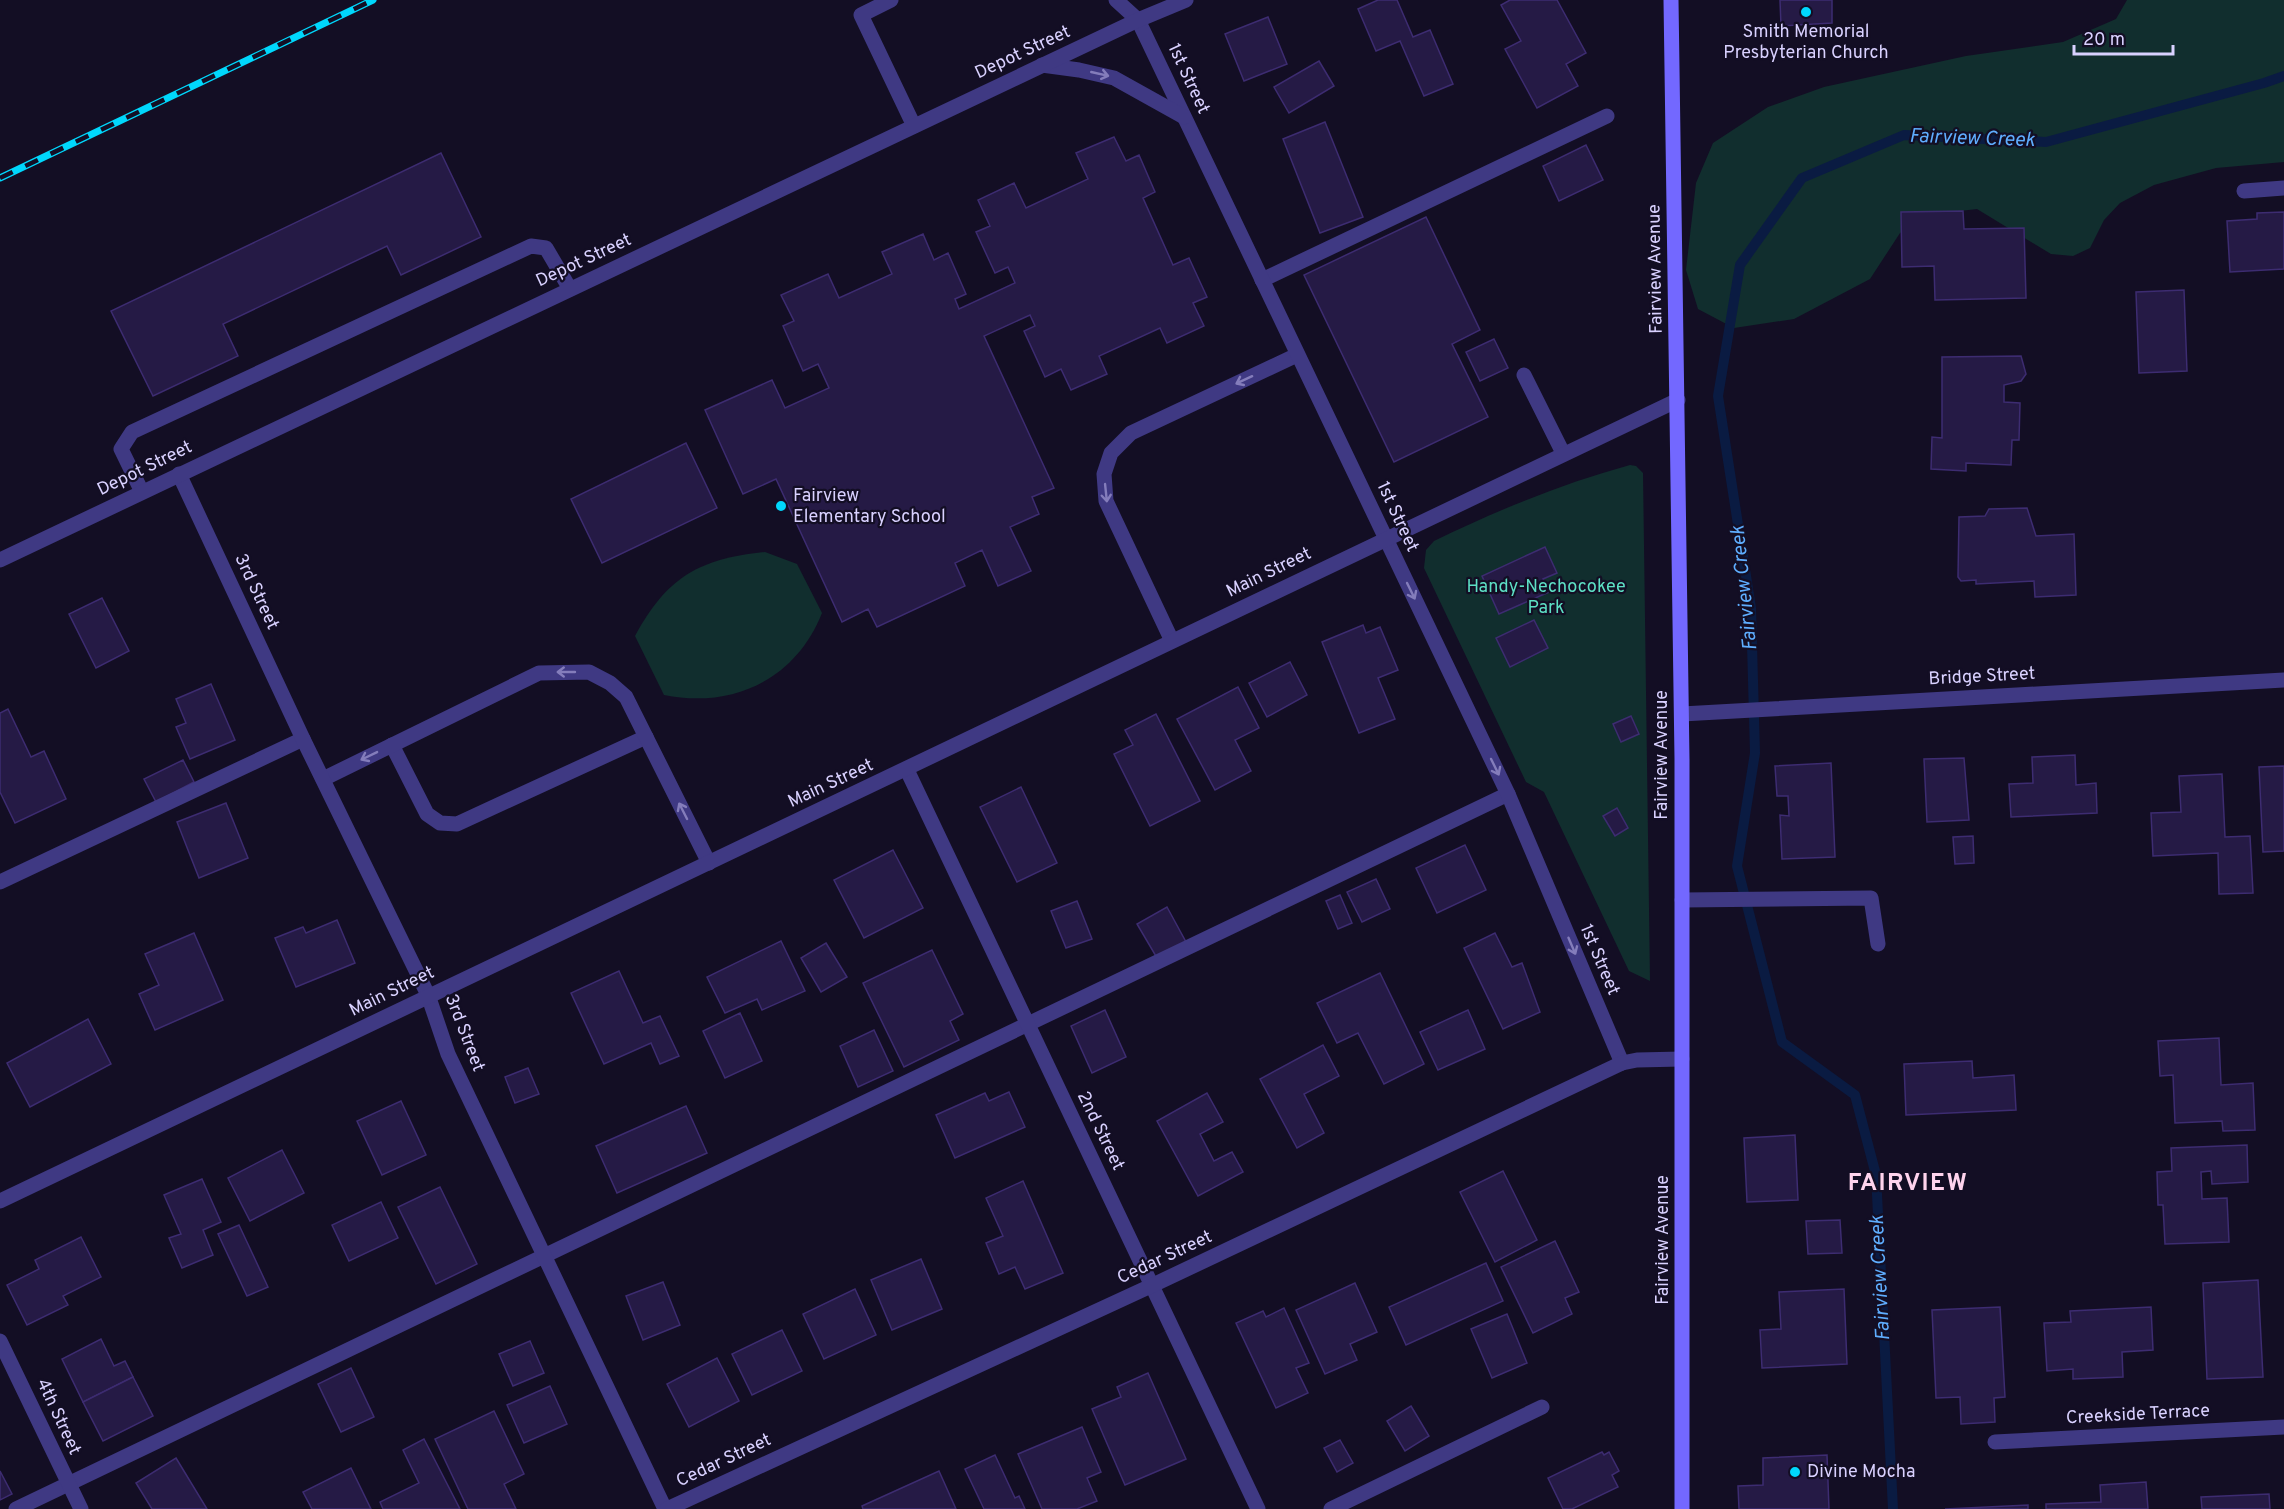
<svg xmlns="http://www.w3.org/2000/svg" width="2284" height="1509" font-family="Overpass,sans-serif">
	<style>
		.green { fill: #112e2e }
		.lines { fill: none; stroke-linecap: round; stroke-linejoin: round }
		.stream { stroke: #0a1b42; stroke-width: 10 }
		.building { fill: #251a45; stroke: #3d2c71; stroke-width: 1.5 }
		.service { stroke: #3f3983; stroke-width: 15 }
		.minor { stroke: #3f3983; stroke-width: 15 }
		.secondary { stroke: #7368ff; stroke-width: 15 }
		.rail-casing { stroke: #00d7fc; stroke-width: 7 }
		.rail { stroke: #130e24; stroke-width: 4.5; stroke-dasharray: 14; stroke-linecap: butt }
		.oneway { stroke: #847dbb }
		.poi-dot { fill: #00d7fc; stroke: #130e24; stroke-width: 2 }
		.labels { text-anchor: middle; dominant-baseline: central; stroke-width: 4.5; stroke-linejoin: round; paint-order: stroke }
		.poi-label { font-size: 18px; fill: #d9d1ff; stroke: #130e24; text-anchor: start }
		.street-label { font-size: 18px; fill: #d9d1ff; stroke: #130e24 }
		.park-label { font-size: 18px; fill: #5de0c5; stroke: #130e24 }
		.water-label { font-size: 20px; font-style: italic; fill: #5faeff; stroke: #130e24 }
		.district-label { font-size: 24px; font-weight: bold; letter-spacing: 1.5px; fill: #ffd3ed; stroke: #130e24 }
	</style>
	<rect width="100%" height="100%" fill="#130e24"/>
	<g class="green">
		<polygon points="2127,0 2284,0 2284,162 2216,168 2154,185 2120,203 2104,220 2090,248 2073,256 2051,254 1977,209 1934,214 1900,233 1870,279 1794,319 1734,328 1698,309 1686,270 1696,183 1713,143 1768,107 1824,87 1966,56 2063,42 2116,19"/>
		<path d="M 1630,465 L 1636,466 L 1643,473 L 1650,981 L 1629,971 L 1544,792 L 1526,782 L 1424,568 L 1426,550 L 1434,541 C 1498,510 1561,484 1630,465 Z"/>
		<path d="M 765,552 L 797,564 L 822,613 C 796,679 733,709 664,695 L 635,636 C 667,577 699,559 765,552 Z"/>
	</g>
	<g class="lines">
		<polyline class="stream" points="1893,1509 1876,1175 1855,1095 1782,1042 1737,866 1755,753 1751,608 1718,396 1740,265 1802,178 1904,135 2046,142 2264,83 2284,76"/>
	</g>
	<g class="building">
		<polygon points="1378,0 1397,0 1413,37 1430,30 1453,84 1424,96 1400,41 1376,51 1358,9"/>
		<polygon points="1510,0 1557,0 1586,53 1566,64 1578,86 1537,108 1505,49 1521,41 1501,5"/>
		<polygon points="1780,0 1832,0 1832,23 1781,26"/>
		<polygon points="1268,17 1287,64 1244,81 1225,34"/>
		<polygon points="1319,61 1334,86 1289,113 1274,87"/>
		<polygon points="1325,122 1363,217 1320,233 1283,139"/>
		<polygon points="1114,137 1126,161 1139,155 1155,192 1143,198 1173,265 1189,258 1207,297 1193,303 1204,326 1167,343 1160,328 1099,356 1107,374 1071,390 1061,369 1045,377 1024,331 1035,326 1030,315 984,336 1054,488 1032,497 1039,514 1010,527 1031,571 998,586 982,550 955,563 965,586 877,627 868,609 842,622 776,479 743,494 705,410 772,380 785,408 829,388 818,364 803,371 783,326 794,321 781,295 828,274 839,298 892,274 882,252 923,234 934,260 948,253 966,294 955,299 959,309 1015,283 1008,267 995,273 976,232 990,226 978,200 1014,183 1026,208 1088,179 1076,153"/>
		<polygon points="1586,145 1603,180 1559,201 1543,166"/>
		<polygon points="441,153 481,237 401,275 387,246 223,324 238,356 153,396 111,311"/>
		<polygon points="1963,211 1964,229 2024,228 2026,298 1935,300 1934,266 1902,267 1901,212"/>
		<polygon points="2284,212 2284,269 2230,272 2227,221 2257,219 2257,213"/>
		<polygon points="1426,217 1480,330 1452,344 1488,417 1394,462 1304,275"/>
		<polygon points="2184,290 2187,371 2139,373 2136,292"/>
		<polygon points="1494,339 1508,368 1480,381 1466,352"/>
		<polygon points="2021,356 2026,374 2021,381 2004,385 2004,402 2020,403 2019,440 2012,440 2011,465 1966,463 1966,471 1931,469 1932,437 1942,438 1942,357"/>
		<polygon points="686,443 717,508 602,563 571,499"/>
		<polygon points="2027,508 2036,536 2074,534 2076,595 2035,597 2034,581 1976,584 1976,580 1961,581 1958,577 1959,517 1985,516 1989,509"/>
		<polygon points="1545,547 1557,573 1543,579 1549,592 1499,614 1482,576"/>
		<polygon points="102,598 129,651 96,668 69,614"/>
		<polygon points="1534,620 1548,648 1510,667 1496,638"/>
		<polygon points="1363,625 1366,633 1380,627 1398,670 1378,678 1395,719 1359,733 1322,642"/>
		<polygon points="1290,662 1307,695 1267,717 1249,683"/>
		<polygon points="211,684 235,740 190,759 176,727 186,723 176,699"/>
		<polygon points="1238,687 1259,728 1235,740 1251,771 1215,790 1177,719"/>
		<polygon points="8,709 31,757 44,751 66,799 15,823 0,792 0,713"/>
		<polygon points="1156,714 1200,801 1150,826 1114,754 1133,745 1125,730"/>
		<polygon points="1631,716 1639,734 1621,742 1613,724"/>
		<polygon points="2075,755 2076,785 2096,783 2097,813 2011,817 2009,784 2033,783 2032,757"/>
		<polygon points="1964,758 1969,820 1927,822 1924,759"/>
		<polygon points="183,760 194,782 156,802 144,779"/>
		<polygon points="1831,763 1835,857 1782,859 1780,815 1789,816 1788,796 1777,796 1775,766"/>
		<polygon points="2284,766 2284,851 2263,852 2259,767"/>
		<polygon points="2222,774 2225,837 2250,836 2253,893 2219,894 2218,853 2153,856 2151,813 2181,812 2179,776"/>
		<polygon points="1021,787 1057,863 1017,882 980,807"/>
		<polygon points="226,803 248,858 199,878 177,822"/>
		<polygon points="1617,808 1628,828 1615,836 1603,816"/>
		<polygon points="1973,836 1974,863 1955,864 1953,837"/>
		<polygon points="1465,845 1486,890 1437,913 1416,868"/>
		<polygon points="893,850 923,908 864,938 834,880"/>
		<polygon points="1376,879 1390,909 1362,922 1347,892"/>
		<polygon points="1340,895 1352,923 1338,929 1326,901"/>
		<polygon points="1077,901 1092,939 1066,948 1051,911"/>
		<polygon points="1167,907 1186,942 1157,958 1137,924"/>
		<polygon points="337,920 355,963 296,987 275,938 303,927 306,933"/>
		<polygon points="194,933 223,1000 155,1030 139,994 159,985 145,954"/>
		<polygon points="1495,933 1512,967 1522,963 1540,1012 1503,1029 1464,948"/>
		<polygon points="781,941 805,991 762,1010 757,999 725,1013 707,977"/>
		<polygon points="826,943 847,977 821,992 801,958"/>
		<polygon points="932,950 963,1014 950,1021 959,1040 904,1067 863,983"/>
		<polygon points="619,971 643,1023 660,1016 679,1056 660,1064 651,1043 604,1064 571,993"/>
		<polygon points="1380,973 1424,1064 1384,1084 1358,1033 1337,1043 1317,1003"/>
		<polygon points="1105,1010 1126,1057 1092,1073 1071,1026"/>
		<polygon points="1468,1010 1485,1049 1438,1070 1420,1032"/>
		<polygon points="740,1013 762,1061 725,1078 703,1031"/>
		<polygon points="88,1019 111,1064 30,1107 7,1063"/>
		<polygon points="874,1030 893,1071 858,1087 840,1046"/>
		<polygon points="2219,1038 2221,1085 2253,1083 2255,1130 2223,1131 2222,1121 2175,1123 2173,1075 2160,1076 2158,1041"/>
		<polygon points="1323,1045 1339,1076 1304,1094 1324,1133 1297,1148 1260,1079"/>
		<polygon points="1972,1061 1973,1078 2014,1075 2016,1110 1906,1115 1904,1064"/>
		<polygon points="528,1068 539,1094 515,1103 505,1077"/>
		<polygon points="1009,1092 1025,1127 955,1158 936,1115 985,1093 989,1101"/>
		<polygon points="1207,1093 1223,1122 1200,1134 1214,1161 1232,1152 1243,1172 1198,1196 1157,1121"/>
		<polygon points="401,1101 426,1155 382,1175 357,1121"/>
		<polygon points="686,1106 707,1153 617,1193 596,1146"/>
		<polygon points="1795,1135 1798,1200 1747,1202 1744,1138"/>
		<polygon points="2247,1145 2248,1182 2212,1184 2211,1171 2201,1172 2202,1199 2227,1198 2229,1242 2165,1244 2163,1205 2158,1205 2157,1172 2172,1171 2171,1148"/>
		<polygon points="282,1150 304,1193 250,1221 228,1178"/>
		<polygon points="1503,1171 1537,1240 1495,1262 1460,1192"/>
		<polygon points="202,1179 221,1222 203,1230 213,1255 182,1268 169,1238 181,1234 164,1195"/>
		<polygon points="1023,1181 1063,1273 1025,1289 1015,1267 999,1274 986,1243 1003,1236 986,1198"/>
		<polygon points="440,1187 477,1264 436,1284 398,1207"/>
		<polygon points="381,1202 398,1238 349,1261 332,1225"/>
		<polygon points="1840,1220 1842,1253 1808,1254 1806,1221"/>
		<polygon points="239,1225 268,1287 247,1296 218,1234"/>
		<polygon points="81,1237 101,1277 63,1296 68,1305 27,1325 7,1285 39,1269 35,1260"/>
		<polygon points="1555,1241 1579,1292 1565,1298 1572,1314 1533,1333 1501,1267"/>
		<polygon points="921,1259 942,1309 892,1330 871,1280"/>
		<polygon points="1486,1263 1503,1301 1406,1345 1389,1307"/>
		<polygon points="2258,1280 2263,1377 2207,1379 2203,1283"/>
		<polygon points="663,1282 680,1325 643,1340 626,1296"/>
		<polygon points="1355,1283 1377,1332 1350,1344 1357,1360 1325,1374 1296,1310"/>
		<polygon points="855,1289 876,1335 824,1359 803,1314"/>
		<polygon points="1844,1289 1847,1364 1762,1368 1760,1330 1781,1329 1779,1292"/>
		<polygon points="2000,1307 2005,1397 1994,1398 1995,1422 1961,1424 1960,1397 1936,1398 1932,1310"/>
		<polygon points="2151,1307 2153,1350 2122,1352 2123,1377 2073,1379 2073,1369 2047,1371 2044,1323 2071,1322 2070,1311"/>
		<polygon points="1284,1308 1309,1363 1296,1368 1308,1393 1276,1408 1236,1323 1263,1311 1266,1317"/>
		<polygon points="1507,1314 1527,1363 1492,1378 1471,1329"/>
		<polygon points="782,1330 802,1371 752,1395 732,1354"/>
		<polygon points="101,1339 114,1366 125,1361 133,1377 83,1402 62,1359"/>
		<polygon points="530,1341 544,1373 513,1386 499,1354"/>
		<polygon points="717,1358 739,1401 689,1427 667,1384"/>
		<polygon points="351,1368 374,1417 341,1432 318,1384"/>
		<polygon points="1148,1373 1186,1459 1125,1485 1092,1409 1121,1397 1117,1387"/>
		<polygon points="133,1377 153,1416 103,1441 83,1402"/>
		<polygon points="550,1386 567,1424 524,1443 507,1405"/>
		<polygon points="1411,1406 1429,1436 1405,1451 1387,1421"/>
		<polygon points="494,1411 524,1474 504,1484 516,1509 468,1509 435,1439"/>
		<polygon points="1082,1427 1101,1472 1087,1478 1097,1501 1077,1509 1042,1509 1018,1454"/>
		<polygon points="424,1439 460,1509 383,1509 380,1502 419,1483 403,1450"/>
		<polygon points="1340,1440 1353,1463 1337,1472 1324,1448"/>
		<polygon points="1602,1452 1604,1455 1609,1452 1619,1471 1612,1475 1618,1487 1572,1509 1563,1509 1548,1478"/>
		<polygon points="995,1455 1015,1498 1019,1496 1025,1509 984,1509 965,1469"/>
		<polygon points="1827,1455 1829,1509 1739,1509 1738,1486 1763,1485 1763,1458"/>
		<polygon points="176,1458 207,1509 152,1509 136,1483"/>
		<polygon points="351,1468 371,1509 312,1509 303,1492"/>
		<polygon points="0,1471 12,1494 0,1500"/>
		<polygon points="939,1471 956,1509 863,1509 862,1506"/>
		<polygon points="2146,1482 2148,1509 2046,1509 2046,1504 2101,1502 2100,1485"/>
		<polygon points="2269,1494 2270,1509 2202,1509 2201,1497"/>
		<polygon points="2028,1505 2028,1509 1945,1509"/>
	</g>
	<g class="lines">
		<g class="service">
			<polyline points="891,0 861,15 914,126"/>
			<polyline points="2244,191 2284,188"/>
			<polyline points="1262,280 1607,116"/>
			<polyline points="1524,375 1563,453"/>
			<polyline points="142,492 121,449 132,432 531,246 546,248 570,289"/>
			<polyline points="1172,641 1106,501 1104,474 1111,453 1131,433 1297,355"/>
			<polyline points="392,745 427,814 440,823 457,824 646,737"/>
			<polyline points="323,779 539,673 589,672 610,683 626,697 709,863"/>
			<polyline points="0,882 303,739"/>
			<polyline points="1682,900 1871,898 1878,944"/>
			<polyline points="16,1509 1508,794"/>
			<polyline points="1331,1509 1542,1407"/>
		</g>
		<g class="minor">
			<polyline points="1116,0 1138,20 1508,794 1622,1063"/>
			<polyline points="1042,65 1079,70 1114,78 1184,117"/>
			<polyline points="179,474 303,739 428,995 448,1054 665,1509"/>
			<polyline points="0,560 1138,20 1186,0"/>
			<polyline points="1682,714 2284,680"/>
			<polyline points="907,770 1258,1509"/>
			<polyline points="0,1201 1678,400"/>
			<polyline points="0,1341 81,1509"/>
			<polyline points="1995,1442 2284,1427"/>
			<polyline points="667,1509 1153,1285 1622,1063 1637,1060 1682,1059"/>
		</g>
		<polyline class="secondary" points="1671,0 1682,759 1682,1509"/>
		<defs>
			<polyline id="rail" points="0,178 373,0"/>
		</defs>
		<use href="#rail" class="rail-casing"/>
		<use href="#rail" class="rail"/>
	</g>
	<defs><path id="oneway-shaft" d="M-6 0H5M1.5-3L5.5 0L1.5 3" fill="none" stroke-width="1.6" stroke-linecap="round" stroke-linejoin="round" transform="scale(1.5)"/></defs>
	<g class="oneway">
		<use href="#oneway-shaft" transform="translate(1100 74) rotate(13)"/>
		<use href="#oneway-shaft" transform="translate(1244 380) rotate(155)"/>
		<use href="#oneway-shaft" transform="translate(1106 493) rotate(84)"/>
		<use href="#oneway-shaft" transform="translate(1411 591) rotate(64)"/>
		<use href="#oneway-shaft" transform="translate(566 672) rotate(180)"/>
		<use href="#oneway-shaft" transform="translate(369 756) rotate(154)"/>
		<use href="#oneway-shaft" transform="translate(1495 767) rotate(64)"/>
		<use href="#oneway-shaft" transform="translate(683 811) rotate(-117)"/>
		<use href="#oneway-shaft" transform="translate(1572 946) rotate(67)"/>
	</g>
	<g class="poi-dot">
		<circle cx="1806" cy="12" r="6"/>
		<circle cx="781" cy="506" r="6"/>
		<circle cx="1795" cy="1472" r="6"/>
	</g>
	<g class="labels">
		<g class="poi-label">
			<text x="1806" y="32" text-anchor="middle">Smith Memorial<tspan x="1806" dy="21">Presbyterian Church</tspan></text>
			<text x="793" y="496">Fairview<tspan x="793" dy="21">Elementary School</tspan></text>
			<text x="1807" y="1472">Divine Mocha</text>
		</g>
		<g class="street-label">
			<text transform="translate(1023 53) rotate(-25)">Depot Street</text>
			<text transform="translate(1188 79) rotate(65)">1st Street</text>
			<text transform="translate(584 261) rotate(-25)">Depot Street</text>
			<text transform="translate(1656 269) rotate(-91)">Fairview Avenue</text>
			<text transform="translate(145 469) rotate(-26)">Depot Street</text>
			<text transform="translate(1397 517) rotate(65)">1st Street</text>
			<text transform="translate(1269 573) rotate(-26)">Main Street</text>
			<text transform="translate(256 592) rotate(65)">3rd Street</text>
			<text transform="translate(1982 677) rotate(-3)">Bridge Street</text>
			<text transform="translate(1662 755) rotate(-90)">Fairview Avenue</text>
			<text transform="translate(831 784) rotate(-25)">Main Street</text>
			<text transform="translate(1599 960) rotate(67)">1st Street</text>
			<text transform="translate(392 992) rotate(-26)">Main Street</text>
			<text transform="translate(464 1033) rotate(69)">3rd Street</text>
			<text transform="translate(1100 1131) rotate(64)">2nd Street</text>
			<text transform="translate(1663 1240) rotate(-90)">Fairview Avenue</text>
			<text transform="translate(1165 1258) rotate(-25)">Cedar Street</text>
			<text transform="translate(2138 1415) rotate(-3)">Creekside Terrace</text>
			<text transform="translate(58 1417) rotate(65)">4th Street</text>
			<text transform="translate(724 1461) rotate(-25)">Cedar Street</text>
		</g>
		<g class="park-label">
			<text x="1546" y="587">Handy-Nechocokee<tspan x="1546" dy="21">Park</tspan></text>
		</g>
		<g class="water-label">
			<text transform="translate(1972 139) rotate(2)">Fairview Creek</text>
			<text transform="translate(1745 588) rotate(-96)">Fairview Creek</text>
			<text transform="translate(1881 1278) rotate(-93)">Fairview Creek</text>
		</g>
		<g class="district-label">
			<text x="1908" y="1184">FAIRVIEW</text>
		</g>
	</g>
	<path d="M2074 45v9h99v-9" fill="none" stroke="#d9d1ff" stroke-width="3"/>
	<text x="2083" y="45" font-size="18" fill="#d9d1ff" stroke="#130e24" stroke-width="4.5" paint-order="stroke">20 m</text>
</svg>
